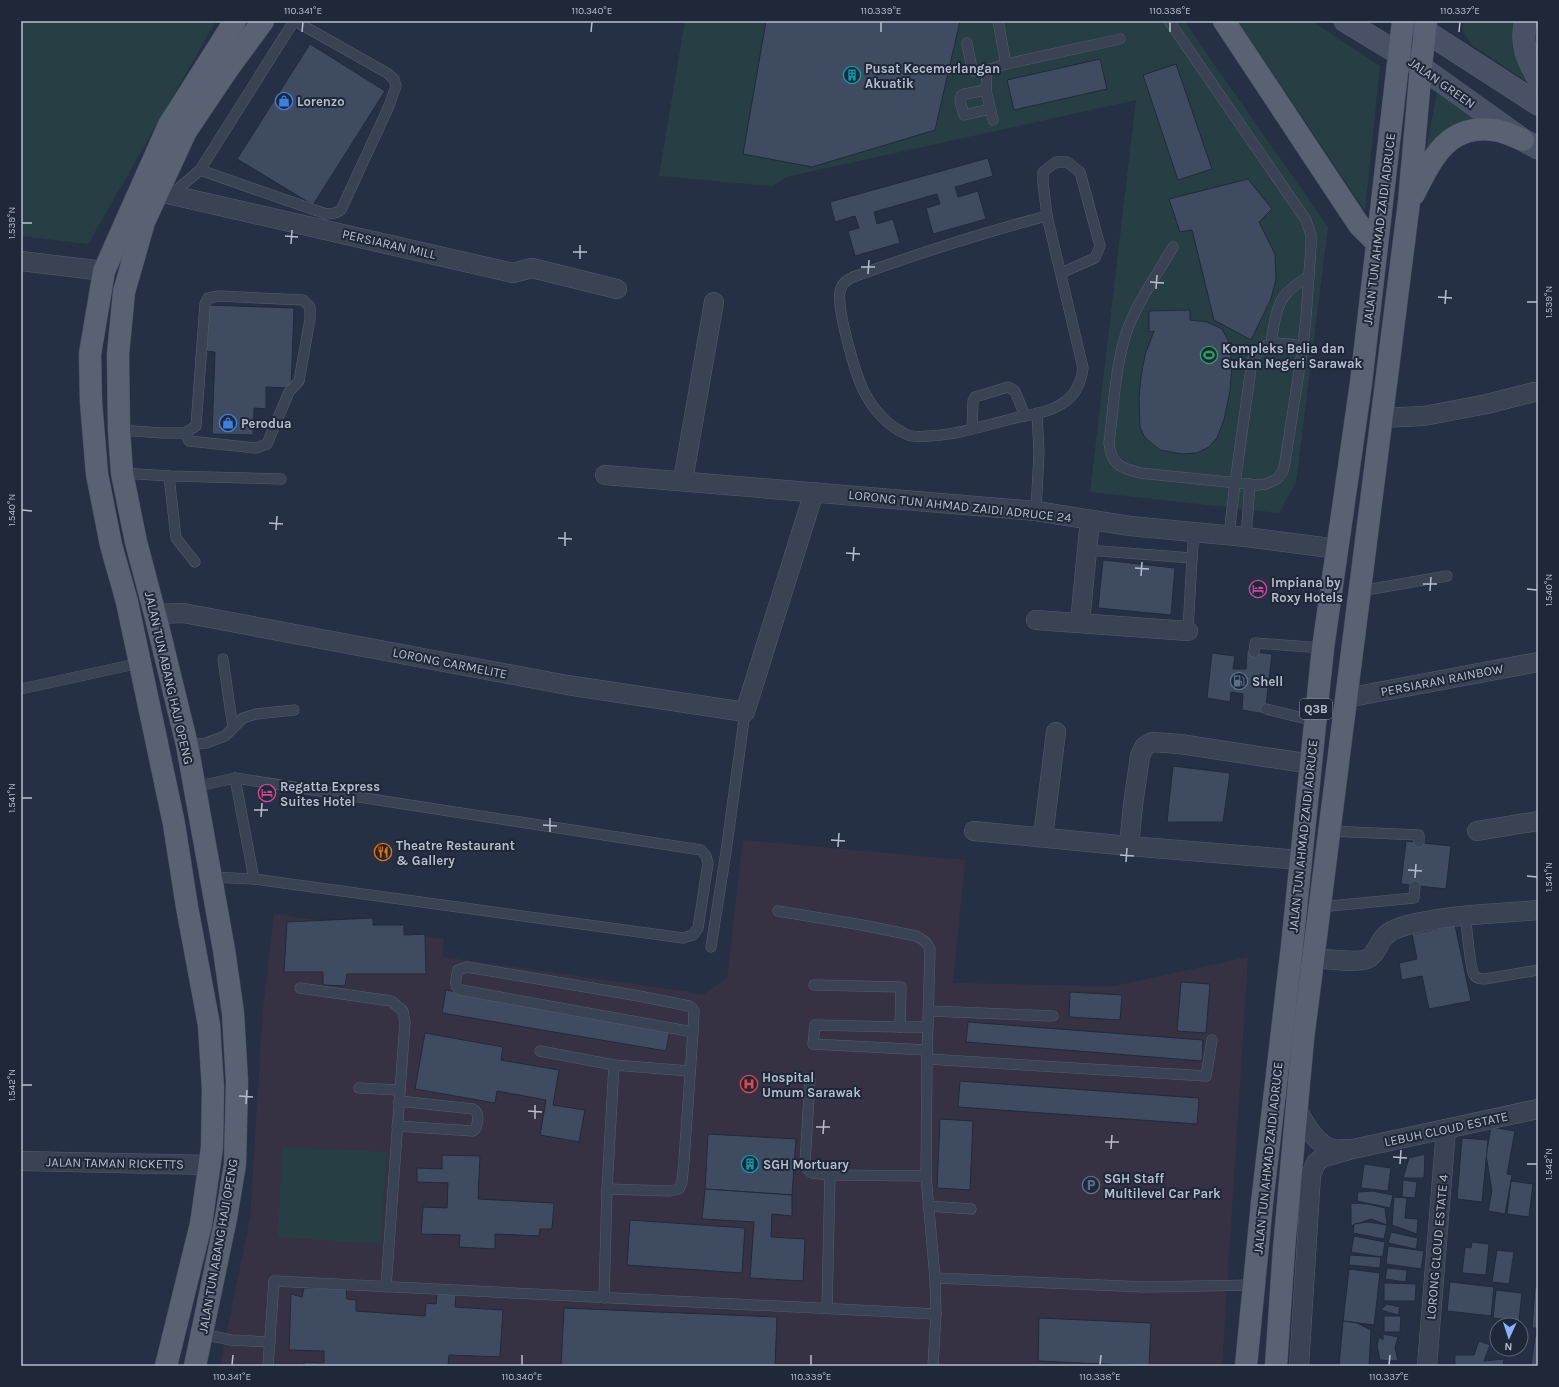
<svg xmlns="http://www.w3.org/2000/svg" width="1559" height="1387" font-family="Karla,sans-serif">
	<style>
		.medical { fill: #363244 }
		.green { fill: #273f44 }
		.building { fill: #3f4b61; stroke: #212a3a }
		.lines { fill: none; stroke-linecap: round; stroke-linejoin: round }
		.lane-casing { stroke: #555e6d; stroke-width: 11 }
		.street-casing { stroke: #555e6d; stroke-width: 20 }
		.secondary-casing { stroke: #555e6d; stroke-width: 23 }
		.primary-casing { stroke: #444c5c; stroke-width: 23 }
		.lane { stroke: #3a4353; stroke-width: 10 }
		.street { stroke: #3a4353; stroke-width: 19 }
		.secondary { stroke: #485166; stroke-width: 22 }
		.primary { stroke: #586273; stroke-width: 22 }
		.ticks { fill: none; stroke: #b7becd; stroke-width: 1.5 }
		.labels { text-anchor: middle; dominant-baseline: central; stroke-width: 4; stroke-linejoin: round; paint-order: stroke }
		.shield { fill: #1e2838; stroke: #8991a0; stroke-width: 1 }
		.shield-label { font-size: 12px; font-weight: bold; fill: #b7becd }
		.poi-label { font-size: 13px; font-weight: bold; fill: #b7becd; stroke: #1e2838; text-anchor: start }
		.street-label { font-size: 13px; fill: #b7becd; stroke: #1e2838 }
		.neatline { fill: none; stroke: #b7becd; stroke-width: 1.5 }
		.ticks-label { font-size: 10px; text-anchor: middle; fill: #b7becd }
	</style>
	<rect width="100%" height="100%" fill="#253044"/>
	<polygon class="medical" points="743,840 965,860 953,983 1114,986 1248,957 1222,1366 220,1366 250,1218 263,1009 274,914 444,939 442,957 704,994 727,978"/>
	<g class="green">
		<polygon points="21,21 216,21 88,244 21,236"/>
		<polygon points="685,21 1184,21 1328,227 1296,482 1279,513 1090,492 1136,100 786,177 773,186 659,176"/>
		<polygon points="1238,21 1312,21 1380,66 1365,211"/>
		<polygon points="1464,21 1520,21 1513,36 1512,49 1530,84 1472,45 1462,30"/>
		<polygon points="1437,93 1476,120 1446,129 1426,150"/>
		<polygon points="282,1147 386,1152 381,1244 278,1237"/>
	</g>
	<g class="building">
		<polygon points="766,21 960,21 935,130 812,167 743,154"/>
		<polygon points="310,44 385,91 313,205 237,159"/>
		<polygon points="1100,59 1107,89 1014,110 1007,80"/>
		<polygon points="1176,64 1212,169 1178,180 1143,75"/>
		<polygon points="988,158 993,176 955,187 958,197 978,191 986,219 933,234 926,208 940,204 937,194 874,212 877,224 893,219 900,243 855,256 848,231 859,228 855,216 835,222 830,202"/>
		<polygon points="1248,179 1272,209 1259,222 1275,254 1276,279 1271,299 1251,340 1214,320 1192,230 1180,232 1169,199"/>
		<polygon points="206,305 294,308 291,388 266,387 266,409 254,408 253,435 212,434 215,352 205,351"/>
		<polygon points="1190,310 1190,320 1207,322 1222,329 1228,340 1232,365 1230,391 1224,420 1217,438 1209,447 1197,453 1182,454 1160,450 1150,442 1144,436 1140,427 1139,398 1141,376 1145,355 1154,331 1149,332 1149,311"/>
		<polygon points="1103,560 1175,568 1171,615 1098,608"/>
		<polygon points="1247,651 1272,654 1265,714 1242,710 1243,694 1231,692 1230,702 1207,698 1212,653 1235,656 1233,669 1246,669"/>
		<polygon points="1173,766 1230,773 1223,822 1167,822"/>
		<polygon points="1406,841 1451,846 1446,889 1401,884"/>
		<polygon points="373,918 373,925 404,925 404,935 425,934 426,974 347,974 345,986 323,985 323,972 284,972 287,922"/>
		<polygon points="1455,925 1471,1001 1429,1009 1422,976 1402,980 1399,963 1417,959 1412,934"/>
		<polygon points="1181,982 1210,984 1206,1033 1177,1031"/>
		<polygon points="446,990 670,1029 666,1051 442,1013"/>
		<polygon points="1070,992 1122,995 1120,1020 1069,1017"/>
		<polygon points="968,1022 1203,1040 1202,1061 966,1042"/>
		<polygon points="425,1033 503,1047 501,1060 559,1070 553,1105 585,1110 579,1142 540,1135 546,1100 497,1091 495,1103 415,1089"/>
		<polygon points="960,1081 1199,1098 1197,1124 958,1107"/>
		<polygon points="940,1119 973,1121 970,1190 937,1188"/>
		<polygon points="1491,1127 1515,1131 1507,1174 1512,1175 1505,1214 1488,1211 1492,1191 1486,1155"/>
		<polygon points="708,1134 796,1139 792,1195 705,1189"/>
		<polygon points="1462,1138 1488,1140 1482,1202 1457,1199"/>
		<polygon points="1425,1154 1424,1178 1403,1178 1409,1158"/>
		<polygon points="442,1155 480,1156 478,1199 554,1203 552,1229 540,1229 539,1236 495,1234 495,1249 459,1247 460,1235 421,1234 423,1207 447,1208 448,1183 417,1182 417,1168 442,1169"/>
		<polygon points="1364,1164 1391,1168 1388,1191 1361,1188"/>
		<polygon points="1403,1180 1417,1182 1415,1198 1402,1197"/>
		<polygon points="1511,1181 1533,1184 1529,1217 1507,1214"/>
		<polygon points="705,1189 792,1195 792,1216 772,1214 771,1237 805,1239 803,1281 750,1278 754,1222 702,1219"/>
		<polygon points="1372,1191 1393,1195 1390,1208 1357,1201 1358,1192"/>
		<polygon points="1394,1197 1407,1198 1405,1218 1418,1219 1417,1234 1392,1225"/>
		<polygon points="1351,1203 1368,1204 1385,1208 1387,1225 1371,1219 1351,1226"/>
		<polygon points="630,1220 745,1228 742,1273 627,1265"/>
		<polygon points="1368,1222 1387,1225 1384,1239 1353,1233 1354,1224"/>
		<polygon points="1391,1232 1418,1238 1416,1249 1388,1243"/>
		<polygon points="1354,1236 1385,1242 1383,1255 1381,1257 1351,1252"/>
		<polygon points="1472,1242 1489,1244 1486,1275 1462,1273 1465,1247 1471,1248"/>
		<polygon points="1388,1246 1424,1251 1421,1269 1386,1264"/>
		<polygon points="1497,1250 1514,1252 1509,1284 1492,1282"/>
		<polygon points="1350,1255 1381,1257 1380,1268 1349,1265"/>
		<polygon points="1387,1268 1407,1270 1406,1282 1385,1279"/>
		<polygon points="1349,1269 1380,1273 1374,1325 1343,1321"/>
		<polygon points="1450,1282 1494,1287 1491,1316 1447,1311"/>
		<polygon points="1384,1283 1416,1284 1415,1301 1384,1301"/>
		<polygon points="1535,1287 1538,1287 1538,1328 1532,1328"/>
		<polygon points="304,1288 346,1288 347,1299 356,1300 356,1311 425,1316 426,1303 436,1304 437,1293 456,1294 455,1307 503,1310 500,1357 449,1355 448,1365 454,1366 304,1366 304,1362 324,1363 324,1351 289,1350 291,1294 302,1297"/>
		<polygon points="1496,1290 1522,1293 1519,1321 1493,1318"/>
		<polygon points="1387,1304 1400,1307 1398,1315 1381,1310"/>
		<polygon points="564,1308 777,1317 775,1366 561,1366"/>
		<polygon points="1384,1316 1401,1316 1400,1332 1384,1332"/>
		<polygon points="1039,1318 1151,1323 1149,1366 1038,1361"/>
		<polygon points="1343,1321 1357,1323 1371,1330 1369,1366 1339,1366"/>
		<polygon points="1383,1334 1398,1337 1395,1348 1398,1361 1380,1360 1377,1346 1379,1337 1383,1340"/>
		<polygon points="1535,1336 1538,1337 1538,1366 1531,1366"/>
		<polygon points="1479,1341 1490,1345 1484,1361 1504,1359 1503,1366 1455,1366 1455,1355 1474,1355"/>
	</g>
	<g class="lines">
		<defs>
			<g id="lane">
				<polyline points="998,21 1006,64 1120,39"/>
				<path d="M 1169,21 L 1306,220 L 1311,235 L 1311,246 L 1306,317 L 1303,346 L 1285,462 L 1283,471 L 1277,479 L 1266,484 L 1257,485 L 1140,473 C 1121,468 1111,465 1109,443 C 1114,406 1115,363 1128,328 C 1139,299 1158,273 1173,247"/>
				<polyline points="967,43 972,69 974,71 987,70"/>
				<polyline points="986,90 965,94 961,96 960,101 964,115 990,109"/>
				<polyline points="993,120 986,90 987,70 1006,64"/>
				<polyline points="200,170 294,21"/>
				<polyline points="172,194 200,170 326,214 335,213 341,210 389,106 396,86 394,79 387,73 295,21"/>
				<path d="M 1047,216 L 1083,368 C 1081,383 1076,395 1063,403 C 1049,413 1027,415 1011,419 C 984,426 955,435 928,436 C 920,437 910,437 904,433 C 888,426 874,410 866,395 C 856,379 837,310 840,292 C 841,285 846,280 853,277 C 917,254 981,233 1047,216 Z"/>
				<polyline points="1047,216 1043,183 1043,172 1056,162 1067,162 1080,172 1100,246 1095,258 1061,273"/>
				<path d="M 1271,343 C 1274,327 1275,305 1287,293 C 1293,286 1302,281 1309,276"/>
				<polyline points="972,429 973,401 975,397 1008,387 1015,391 1025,416"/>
				<polyline points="119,430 162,433 185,433 196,426 205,304 208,298 219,296 303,300 310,307 310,319 299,381 289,392 267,444 256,448 189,441 185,433"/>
				<polyline points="122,473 169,476 281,479"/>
				<polyline points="169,476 176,538 195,562"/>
				<polyline points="1036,511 1039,453 1037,413"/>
				<path d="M 1229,535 L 1235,483 L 1252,361 C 1264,337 1281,343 1303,346"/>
				<polyline points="1246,537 1250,484"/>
				<polyline points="1087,550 1192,558 1188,631"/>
				<polyline points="1192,558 1194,532"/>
				<polyline points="1360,591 1447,576"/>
				<polyline points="1254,652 1255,643 1323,648"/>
				<polyline points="223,659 233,728"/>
				<polyline points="21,689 140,663"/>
				<polyline points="1266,709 1315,721"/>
				<polyline points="187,745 206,743 225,736 243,718 256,714 294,710"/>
				<polyline points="235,778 254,879"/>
				<polyline points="194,787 235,778 701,850 706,856 708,863 698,928 693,935 683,938 254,879 210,877"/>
				<polyline points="1329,831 1419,835 1419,842"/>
				<polyline points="1320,907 1414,898 1415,886"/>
				<path d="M 778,911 L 862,925 L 916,936 C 923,939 927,942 930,949 L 927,1059 L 926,1176 L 935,1278 L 936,1314 L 933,1366"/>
				<path d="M 1465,916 C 1467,927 1470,968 1474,975 C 1477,979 1481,979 1485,979 L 1538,970"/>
				<polyline points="711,947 726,852 745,712"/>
				<polyline points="814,985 901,987 900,1027 815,1025 813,1044 927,1050"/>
				<polyline points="300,988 391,1001 403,1011 405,1022 386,1287"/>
				<polyline points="928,1011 1053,1016"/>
				<polyline points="900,1027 928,1027"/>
				<polyline points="540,1051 614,1065 690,1071"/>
				<polyline points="927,1059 1206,1076 1212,1040"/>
				<polyline points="810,1080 805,1164 807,1169 812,1173 830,1175 926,1176"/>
				<polyline points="359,1088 400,1090"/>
				<path d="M 397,1126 L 473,1131 L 476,1128 C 478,1121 480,1113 473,1109 L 399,1101"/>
				<path d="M 607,1189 L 670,1191 L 679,1189 L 682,1182 L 684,1161 L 693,1032 L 694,1011 L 692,1008 L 689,1006 L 639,996 L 467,967 L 458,970 C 457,977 452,986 461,990 L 693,1032"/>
				<polyline points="928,1206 971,1209"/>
				<polyline points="935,1278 1145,1287 1254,1285"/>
				<polyline points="604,1298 607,1189 614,1065"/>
				<polyline points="827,1308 830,1175"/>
				<polyline points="203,1334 231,1340 270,1342"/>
				<polyline points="268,1366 274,1281 936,1314"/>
			</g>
			<g id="street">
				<polyline points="159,192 513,273 532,268 617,289"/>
				<polyline points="21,261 104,271"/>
				<polyline points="1381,418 1424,416 1487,404 1534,392"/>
				<polyline points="605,475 1036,511 1130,526 1246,537 1338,549"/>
				<polyline points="683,480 714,302"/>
				<polyline points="155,614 183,613 567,685 745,712 814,492"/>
				<polyline points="1036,620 1188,631"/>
				<polyline points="1080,622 1090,520"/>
				<polyline points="1346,698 1538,662"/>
				<polyline points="974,831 1129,846 1301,860"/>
				<polyline points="1477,831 1538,821"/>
				<polyline points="1043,837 1056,732"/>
				<polyline points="1129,846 1133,805 1140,756 1144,747 1152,742 1180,744 1311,764"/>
				<path d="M 1313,958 C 1326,959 1357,963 1367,959 C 1376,955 1378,944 1384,937 C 1389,931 1400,927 1408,925 C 1450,914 1495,914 1538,910"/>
				<path d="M 1297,1110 C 1306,1125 1315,1143 1332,1149 C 1337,1150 1343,1149 1348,1149"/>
				<polyline points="21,1161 210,1165"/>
				<polyline points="1299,1366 1311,1175 1316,1163 1322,1158 1353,1149 1538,1109"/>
				<polyline points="1427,1366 1446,1129"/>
			</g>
			<g id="secondary">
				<polyline points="1345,21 1421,67 1523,140 1538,148"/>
				<path d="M 1526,21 C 1520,44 1527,58 1538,78"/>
				<polyline points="1409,23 1425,31 1538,104"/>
			</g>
			<g id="primary">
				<polyline points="1224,21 1359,225 1376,242"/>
				<path d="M 1414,194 C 1432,158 1448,124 1494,130 C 1503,131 1514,136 1523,140"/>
				<polyline points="166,1366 201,1224 212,1147 213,1089 209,1025 187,907 174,824 127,602 111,545 97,474 91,402 90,354 104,271 169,125 235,21"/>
				<polyline points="195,1366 226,1218 235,1164 237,1082 233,1013 224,950 187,745 155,614 136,542 122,473 119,430 118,354 124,292 144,222 186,131 227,70 263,21"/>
				<polyline points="1246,1366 1262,1203 1292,946 1323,648 1361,383 1403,21"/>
				<polyline points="1276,1366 1284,1248 1303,1039 1409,202 1421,67 1426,21"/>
			</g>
		</defs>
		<use href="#lane" class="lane-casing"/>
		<use href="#street" class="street-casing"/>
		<use href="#secondary" class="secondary-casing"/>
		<use href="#primary" class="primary-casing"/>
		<use href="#lane" class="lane"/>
		<use href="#street" class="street"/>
		<use href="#secondary" class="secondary"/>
		<use href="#primary" class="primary"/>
	</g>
	<path class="ticks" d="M 302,32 L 303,22M 591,32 L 592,22M 881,32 L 881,22M 1170,32 L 1170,22M 1459,32 L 1460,22M 22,223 L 32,223M 285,236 L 298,237M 291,244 L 292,230M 573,252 L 587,252M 580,259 L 580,245M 861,267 L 875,267M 868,274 L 869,260M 1150,282 L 1164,283M 1156,289 L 1157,275M 1438,297 L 1452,298M 1527,302 L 1537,302M 1445,304 L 1446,290M 22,510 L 32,511M 269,523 L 283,524M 276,530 L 277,516M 558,538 L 572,539M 565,546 L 565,532M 846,553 L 860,554M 853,561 L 854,547M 1135,568 L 1149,569M 1141,576 L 1142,562M 1423,584 L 1437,584M 1527,589 L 1537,590M 1430,591 L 1431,577M 22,798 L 32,798M 254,810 L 268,810M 261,817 L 262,803M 543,825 L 557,826M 550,832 L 550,818M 831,840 L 845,841M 838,847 L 839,833M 1120,855 L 1134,856M 1126,862 L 1127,848M 1408,870 L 1422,871M 1527,876 L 1537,877M 1415,878 L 1416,864M 22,1085 L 32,1085M 239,1096 L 253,1097M 246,1104 L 247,1090M 528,1111 L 542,1112M 535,1119 L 535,1105M 816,1127 L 830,1127M 823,1134 L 824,1120M 1105,1142 L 1119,1142M 1111,1149 L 1112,1135M 1393,1157 L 1407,1158M 1400,1164 L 1401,1150M 1527,1164 L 1537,1164M 232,1365 L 233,1355M 522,1365 L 522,1355M 811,1365 L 811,1355M 1100,1365 L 1101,1355M 1389,1365 L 1390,1355"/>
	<defs>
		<symbol id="building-ring" viewBox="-11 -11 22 22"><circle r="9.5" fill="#1e2838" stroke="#0f9aa8" stroke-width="1.5"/><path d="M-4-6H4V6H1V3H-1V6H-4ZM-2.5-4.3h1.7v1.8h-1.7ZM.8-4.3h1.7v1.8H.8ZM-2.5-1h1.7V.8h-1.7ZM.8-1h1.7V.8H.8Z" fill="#0f9aa8"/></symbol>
		<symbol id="shop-ring" viewBox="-11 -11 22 22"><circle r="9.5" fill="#1e2838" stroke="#3f7fe0" stroke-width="1.5"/><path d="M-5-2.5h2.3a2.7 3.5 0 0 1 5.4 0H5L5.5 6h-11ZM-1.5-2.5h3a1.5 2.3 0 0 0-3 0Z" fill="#3f7fe0"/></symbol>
		<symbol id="stadium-ring" viewBox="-11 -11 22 22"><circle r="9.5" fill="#1e2838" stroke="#2e9e5b" stroke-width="1.5"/><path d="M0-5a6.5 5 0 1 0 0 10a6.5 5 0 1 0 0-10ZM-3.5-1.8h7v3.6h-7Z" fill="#2e9e5b"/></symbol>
		<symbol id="hotel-ring" viewBox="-11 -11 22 22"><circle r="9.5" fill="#1e2838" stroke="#d1479c" stroke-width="1.5"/><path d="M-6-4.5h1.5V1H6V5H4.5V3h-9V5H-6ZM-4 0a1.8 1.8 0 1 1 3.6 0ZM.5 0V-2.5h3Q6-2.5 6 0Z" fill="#d1479c"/></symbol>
		<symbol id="fuel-ring" viewBox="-11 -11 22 22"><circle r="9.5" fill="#1e2838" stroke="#5c6f8a" stroke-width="1.5"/><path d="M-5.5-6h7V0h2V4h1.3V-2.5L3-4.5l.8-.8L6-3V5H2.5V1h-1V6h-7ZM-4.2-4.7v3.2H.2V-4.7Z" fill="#5c6f8a"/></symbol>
		<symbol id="restaurant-ring" viewBox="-11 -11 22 22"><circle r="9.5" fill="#1e2838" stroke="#e8710a" stroke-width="1.5"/><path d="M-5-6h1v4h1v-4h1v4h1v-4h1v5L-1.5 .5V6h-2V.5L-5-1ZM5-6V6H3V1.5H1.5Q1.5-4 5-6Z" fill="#e8710a"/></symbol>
		<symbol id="hospital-ring" viewBox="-11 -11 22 22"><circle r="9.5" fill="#1e2838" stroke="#e0444e" stroke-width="1.5"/><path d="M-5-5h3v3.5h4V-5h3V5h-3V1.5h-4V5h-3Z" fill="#e0444e"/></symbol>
		<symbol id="parking-ring" viewBox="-11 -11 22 22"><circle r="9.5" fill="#1e2838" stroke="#5c6f8a" stroke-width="1.5"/><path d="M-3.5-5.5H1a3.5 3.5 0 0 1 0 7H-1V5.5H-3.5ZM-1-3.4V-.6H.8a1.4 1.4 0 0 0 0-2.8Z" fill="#5c6f8a"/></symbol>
	</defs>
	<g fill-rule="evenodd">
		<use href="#building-ring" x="842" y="65" width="20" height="20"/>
		<use href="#shop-ring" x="274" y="91" width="20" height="20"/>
		<use href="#stadium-ring" x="1199" y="345" width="20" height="20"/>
		<use href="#shop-ring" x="218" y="413" width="20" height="20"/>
		<use href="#hotel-ring" x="1248" y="579" width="20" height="20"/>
		<use href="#fuel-ring" x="1229" y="671" width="20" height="20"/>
		<use href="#hotel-ring" x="257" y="783" width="20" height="20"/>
		<use href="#restaurant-ring" x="373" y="842" width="20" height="20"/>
		<use href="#hospital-ring" x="739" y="1074" width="20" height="20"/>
		<use href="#building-ring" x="740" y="1154" width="20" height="20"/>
		<use href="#parking-ring" x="1081" y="1175" width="20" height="20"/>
	</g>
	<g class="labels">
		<rect class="shield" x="1300" y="699" width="32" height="20" rx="3"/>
		<g class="shield-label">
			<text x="1316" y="709">Q3B</text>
		</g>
		<g class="poi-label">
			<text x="865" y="68">Pusat Kecemerlangan<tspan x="865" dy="15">Akuatik</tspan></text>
			<text x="297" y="101">Lorenzo</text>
			<text x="1222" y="348">Kompleks Belia dan<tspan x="1222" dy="15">Sukan Negeri Sarawak</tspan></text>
			<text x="241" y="423">Perodua</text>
			<text x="1271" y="582">Impiana by<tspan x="1271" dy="15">Roxy Hotels</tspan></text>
			<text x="1252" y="681">Shell</text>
			<text x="280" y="786">Regatta Express<tspan x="280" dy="15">Suites Hotel</tspan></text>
			<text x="396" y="845">Theatre Restaurant<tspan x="396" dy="15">&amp; Gallery</tspan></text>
			<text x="762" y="1077">Hospital<tspan x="762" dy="15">Umum Sarawak</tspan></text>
			<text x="763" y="1164">SGH Mortuary</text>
			<text x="1104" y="1178">SGH Staff<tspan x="1104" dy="15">Multilevel Car Park</tspan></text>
		</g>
		<g class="street-label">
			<text transform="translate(1442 83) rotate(35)">JALAN GREEN</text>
			<text transform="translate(1379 229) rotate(-83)">JALAN TUN AHMAD ZAIDI ADRUCE</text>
			<text transform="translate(389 244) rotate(13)">PERSIARAN MILL</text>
			<text transform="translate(960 506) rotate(6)">LORONG TUN AHMAD ZAIDI ADRUCE 24</text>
			<text transform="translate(450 663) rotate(11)">LORONG CARMELITE</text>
			<text transform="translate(169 678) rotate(77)">JALAN TUN ABANG HAJI OPENG</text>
			<text transform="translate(1442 680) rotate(-11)">PERSIARAN RAINBOW</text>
			<text transform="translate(1303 836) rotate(-84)">JALAN TUN AHMAD ZAIDI ADRUCE</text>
			<text transform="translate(1446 1129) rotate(-12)">LEBUH CLOUD ESTATE</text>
			<text transform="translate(1268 1158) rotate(-84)">JALAN TUN AHMAD ZAIDI ADRUCE</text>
			<text transform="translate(115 1163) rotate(1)">JALAN TAMAN RICKETTS</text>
			<text transform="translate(218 1246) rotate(-80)">JALAN TUN ABANG HAJI OPENG</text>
			<text transform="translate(1437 1247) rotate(-85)">LORONG CLOUD ESTATE 4</text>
		</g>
	</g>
	<rect width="1559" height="1387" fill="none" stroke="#1e2838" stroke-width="44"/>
	<g transform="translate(1509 1337) rotate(183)"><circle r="19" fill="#1e2838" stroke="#5b6474"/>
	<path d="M0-3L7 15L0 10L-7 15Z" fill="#8cb1fd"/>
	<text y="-6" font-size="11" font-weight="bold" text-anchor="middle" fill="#b7becd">N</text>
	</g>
	<rect x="22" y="22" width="1515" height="1343" class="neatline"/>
	<g class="ticks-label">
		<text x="303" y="14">110.341°E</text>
		<text x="592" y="14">110.340°E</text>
		<text x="881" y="14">110.339°E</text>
		<text x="1170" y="14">110.338°E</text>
		<text x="1460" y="14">110.337°E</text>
		<text transform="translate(11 223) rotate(-90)" y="4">1.539°N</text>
		<text transform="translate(1548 302) rotate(-90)" y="4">1.539°N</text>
		<text transform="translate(11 510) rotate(-90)" y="4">1.540°N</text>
		<text transform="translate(1548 590) rotate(-90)" y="4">1.540°N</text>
		<text transform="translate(11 798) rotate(-90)" y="4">1.541°N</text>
		<text transform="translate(1548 877) rotate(-90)" y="4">1.541°N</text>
		<text transform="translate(11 1085) rotate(-90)" y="4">1.542°N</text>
		<text transform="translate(1548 1164) rotate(-90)" y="4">1.542°N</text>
		<text x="232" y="1380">110.341°E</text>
		<text x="522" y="1380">110.340°E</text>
		<text x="811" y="1380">110.339°E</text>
		<text x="1100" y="1380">110.338°E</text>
		<text x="1389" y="1380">110.337°E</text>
	</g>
</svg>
